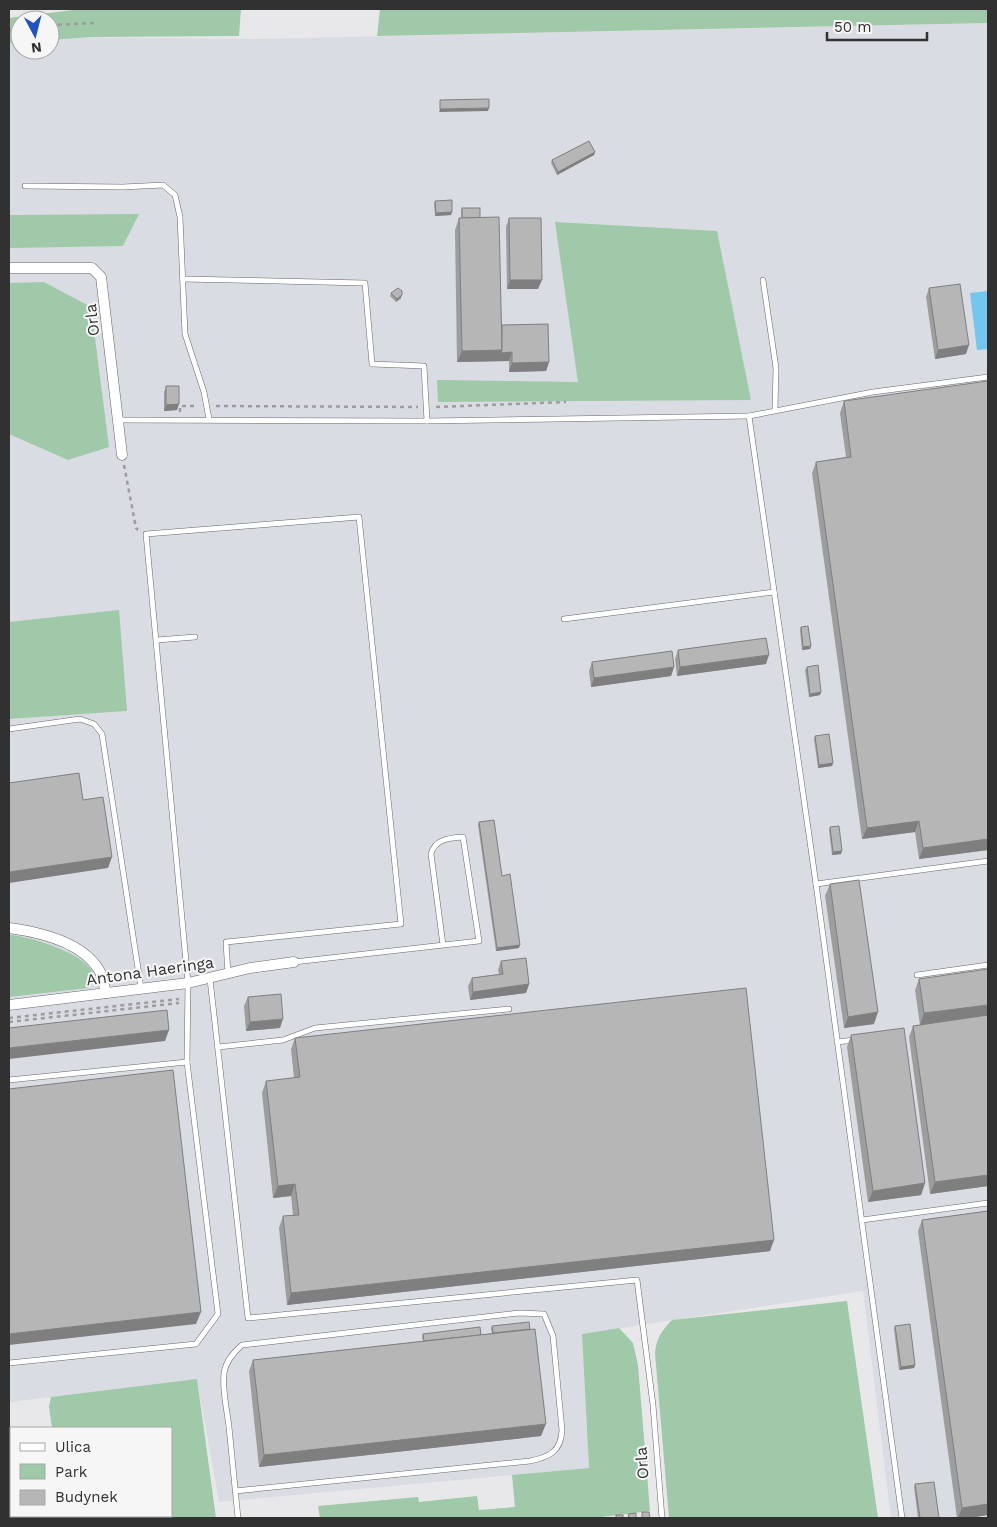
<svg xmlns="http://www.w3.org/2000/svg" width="997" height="1527" font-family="'Work Sans',sans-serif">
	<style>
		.built { fill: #dadce3 }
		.green { fill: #9fc9a8 }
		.water { fill: #72c6f0 }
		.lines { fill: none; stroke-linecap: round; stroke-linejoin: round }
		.lane-casing { stroke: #676768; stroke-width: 6 }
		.street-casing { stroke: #676768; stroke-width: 11 }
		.path { stroke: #9d9d9e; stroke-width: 2.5; stroke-dasharray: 4 4; stroke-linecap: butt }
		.lane { stroke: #fff; stroke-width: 5 }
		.street { stroke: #fff; stroke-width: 10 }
		.wall { fill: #9d9d9d }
		.shaded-wall { fill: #7f7f80 }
		.building { fill: #b6b6b7; stroke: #7f7f80 }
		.labels { text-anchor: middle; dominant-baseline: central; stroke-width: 4; stroke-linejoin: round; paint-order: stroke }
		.street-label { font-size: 16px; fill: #313131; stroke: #f6f6f7 }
	</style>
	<rect width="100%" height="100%" fill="#e8e8ea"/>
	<polygon class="built" points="988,23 988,1518 891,1518 863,1291 582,1334 589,1468 219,1502 197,1380 9,1402 9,719 127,711 9,622 9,37 20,37 20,50 50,50 50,37 258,39"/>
	<g class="green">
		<polygon points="81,9 241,9 239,36 92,37 50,40 50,20 20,20 20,42 9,43 9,18"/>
		<polygon points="380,9 988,9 988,23 377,36"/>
		<polygon points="139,214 123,246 9,248 9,215"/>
		<polygon points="555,222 717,231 751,400 438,402 437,380 578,382"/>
		<polygon points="44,282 91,307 109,447 68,460 9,434 9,283"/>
		<polygon points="119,610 127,711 9,719 9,622"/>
		<path d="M 9,935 C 27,935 100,957 94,981 L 88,988 L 9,997 Z"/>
		<path d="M 847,1301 L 878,1518 L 669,1518 L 655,1353 C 656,1339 662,1330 672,1320 Z"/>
		<polygon points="619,1328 633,1343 638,1365 650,1511 594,1518 320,1518 318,1506 418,1497 419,1502 477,1496 479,1510 515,1507 512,1475 589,1468 582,1334"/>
		<polygon points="197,1379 216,1518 9,1518 9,1438 11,1437 11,1516 171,1516 171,1428 52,1428 49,1407 51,1397"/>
	</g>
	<polygon class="water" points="988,291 988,349 977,350 970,293"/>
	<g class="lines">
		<defs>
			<g id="lane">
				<polyline points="25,186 123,187 163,185 175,195 180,217 185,334 204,392 209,419"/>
				<polyline points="183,279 365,283 372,364 424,366 427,421"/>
				<polyline points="763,280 776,368 775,410"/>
				<polyline points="988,377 873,392 749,416 816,884 988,861"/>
				<polyline points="118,420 427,421 749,416"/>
				<polyline points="564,619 774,592"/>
				<polyline points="157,640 195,637"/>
				<polyline points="9,729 80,719 94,724 102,734 141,988"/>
				<polyline points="816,884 902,1518"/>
				<path d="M 294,962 L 479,941 L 463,837 C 449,838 435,839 431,854 L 443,945"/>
				<polyline points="917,975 988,965"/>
				<polyline points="210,979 248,1318 637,1280 653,1405 662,1518"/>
				<polyline points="837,1042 854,1040"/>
				<polyline points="218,1047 283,1040 315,1028 509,1009"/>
				<polyline points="9,1080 187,1062"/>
				<polyline points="862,1220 988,1203"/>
				<polyline points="9,1363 196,1344 218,1314 187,1062 188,983 146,534 359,517 401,924 226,942 228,974"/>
				<path d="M 235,1491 L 530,1461 C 549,1457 561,1452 562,1430 L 553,1336 L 544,1314 L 519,1313 L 242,1345 C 233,1353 226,1361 224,1373 C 222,1391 227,1409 229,1427 C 232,1457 235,1488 238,1518"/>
			</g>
			<g id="street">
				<polyline points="9,268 92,268 101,277 122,455"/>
				<path d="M 9,928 C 39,932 82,942 99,970 C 103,977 104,986 106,993"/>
				<polyline points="9,1005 188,983 250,968 294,962"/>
			</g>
		</defs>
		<use href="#lane" class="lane-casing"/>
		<use href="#street" class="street-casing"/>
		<g class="path">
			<polyline points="50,25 96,23"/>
			<polyline points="9,30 20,29"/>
			<polyline points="216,406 418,407"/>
			<polyline points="436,407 566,402"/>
			<polyline points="180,412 180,406 198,406"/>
			<polyline points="124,465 136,528 138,530"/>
			<polyline points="148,973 178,970"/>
			<polyline points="113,977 130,975"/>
			<polyline points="9,1018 179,999"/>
			<polyline points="9,1022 179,1003"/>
		</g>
		<use href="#lane" class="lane"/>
		<use href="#street" class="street"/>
	</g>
	<g class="wall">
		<polygon points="595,152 594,155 557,175 551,163 552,160"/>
		<polygon points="435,201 452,212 451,215 435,216 434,204"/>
		<polygon points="462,208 480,218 502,325 549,362 546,371 509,372 509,361 457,362 455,230 459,218 461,218 461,211"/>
		<polygon points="509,218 538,289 507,289 506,227"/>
		<polygon points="929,288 966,354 935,359 926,297"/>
		<polygon points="391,293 401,298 396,302 390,296"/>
		<polygon points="166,386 177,410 164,411 164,392"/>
		<polygon points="844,401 988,850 919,859 915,832 862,839 812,473 816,462 846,457 840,413"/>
		<polygon points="801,627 811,646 810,649 802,650 800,630"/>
		<polygon points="678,650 766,664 677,676 675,659"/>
		<polygon points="592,662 674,667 671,676 591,687 589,671"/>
		<polygon points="807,667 821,692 820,695 809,697 805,670"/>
		<polygon points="815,736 833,763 832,766 818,768 814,739"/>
		<polygon points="479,822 502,876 519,948 496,951 478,825"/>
		<polygon points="830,827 841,854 832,855 829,830"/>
		<polygon points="830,884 874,1024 844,1028 825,896"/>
		<polygon points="501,961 529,984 526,993 470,1000 468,986 472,978 499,974 498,970"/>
		<polygon points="919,979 988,1186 930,1194 909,1037 913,1026 920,1025 915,990"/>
		<polygon points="248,997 280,1028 246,1031 244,1006"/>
		<polygon points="851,1035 925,1183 921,1195 868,1202 847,1047"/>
		<polygon points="295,1038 770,1251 287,1305 279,1228 283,1216 293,1215 291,1196 273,1198 262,1093 266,1081 294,1078 291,1049"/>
		<polygon points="988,1211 988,1515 968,1518 957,1518 918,1231 922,1220"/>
		<polygon points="492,1326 541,1436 259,1467 249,1371 253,1360 423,1341 422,1337 423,1334 481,1335 492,1333 491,1329"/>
		<polygon points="895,1326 915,1365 914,1368 899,1370 894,1329"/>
		<polygon points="915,1484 939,1518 918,1518 914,1487"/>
	</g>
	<g class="shaded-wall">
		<polygon points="489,108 488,111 439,112 440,109"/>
		<polygon points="595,152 594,155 557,175 558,172"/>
		<polygon points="452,212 451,215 435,216 436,213"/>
		<polygon points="510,280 542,280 538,289 507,289"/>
		<polygon points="402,295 401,298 396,302 397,299"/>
		<polygon points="969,345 966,354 935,359 938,350"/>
		<polygon points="502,350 512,352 509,361 457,362 462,351"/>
		<polygon points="549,362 546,371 509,372 512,363"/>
		<polygon points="179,404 177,410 164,411 166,405"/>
		<polygon points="811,646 810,649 802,650 803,647"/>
		<polygon points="769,655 766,664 677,676 680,667"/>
		<polygon points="674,667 671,676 591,687 594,678"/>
		<polygon points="821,692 820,695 809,697 810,694"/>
		<polygon points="833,763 832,766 818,768 819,765"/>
		<polygon points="919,821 915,832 862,839 867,828"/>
		<polygon points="988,839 988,850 919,859 923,848"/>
		<polygon points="842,851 841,854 832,855 833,852"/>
		<polygon points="112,857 108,868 9,883 9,872"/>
		<polygon points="520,945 519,948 496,951 497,948"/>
		<polygon points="529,984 526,993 470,1000 473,992"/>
		<polygon points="988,1005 988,1016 920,1025 924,1013"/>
		<polygon points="878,1012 874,1024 844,1028 848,1017"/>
		<polygon points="283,1019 280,1028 246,1031 250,1022"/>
		<polygon points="169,1030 165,1041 9,1059 9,1048"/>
		<polygon points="988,1175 988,1186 930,1194 935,1182"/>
		<polygon points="925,1183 921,1195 868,1202 873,1191"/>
		<polygon points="295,1184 291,1196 273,1198 278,1186"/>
		<polygon points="774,1240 770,1251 287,1305 291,1293"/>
		<polygon points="201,1312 196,1324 9,1345 9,1334"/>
		<polygon points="915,1365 914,1368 899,1370 901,1367"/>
		<polygon points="546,1424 541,1436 259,1467 264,1455"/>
		<polygon points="988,1504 988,1515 968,1518 958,1518 962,1508"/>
	</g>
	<g class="building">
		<polygon points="489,99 489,108 440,109 440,100"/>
		<polygon points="589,141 595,152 558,172 552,160"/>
		<polygon points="452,200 452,212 436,213 435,201"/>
		<rect x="462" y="208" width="18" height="10"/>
		<polygon points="499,217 502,350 462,351 459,218"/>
		<polygon points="509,218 541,218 542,280 510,280"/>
		<polygon points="960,284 969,345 938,350 929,288"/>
		<polygon points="398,288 402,291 402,295 397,299 391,293"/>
		<polygon points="548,324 549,362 512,363 512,352 501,353 502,350 502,325"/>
		<polygon points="988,381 988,839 923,848 919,821 867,828 816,462 851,457 844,401"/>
		<polygon points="166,386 179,386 179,404 166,405"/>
		<polygon points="808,626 811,646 803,647 801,627"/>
		<polygon points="766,638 769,655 680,667 678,650"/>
		<polygon points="672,651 674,667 594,678 592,662"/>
		<polygon points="818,665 821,692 810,694 807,667"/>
		<polygon points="829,734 833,763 819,765 815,736"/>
		<polygon points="79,773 83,800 103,797 112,857 9,872 9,783"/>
		<polygon points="494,820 502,876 510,874 520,945 497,948 479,822"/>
		<polygon points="839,826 842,851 833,852 830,827"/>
		<polygon points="859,880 878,1012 848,1017 830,884"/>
		<polygon points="526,958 529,984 473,992 472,978 503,974 501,961"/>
		<polygon points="988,969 988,1005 924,1013 919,979"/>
		<polygon points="746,988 774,1240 291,1293 283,1216 299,1215 295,1184 278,1186 266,1081 300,1077 295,1038"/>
		<polygon points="281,994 283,1019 250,1022 248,997"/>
		<polygon points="167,1010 169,1030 9,1048 9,1028"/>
		<polygon points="988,1015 988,1175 935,1182 913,1026"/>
		<polygon points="904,1028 925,1183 873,1191 851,1035"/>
		<polygon points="173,1070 201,1312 9,1334 9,1089"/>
		<polygon points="988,1211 988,1504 962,1508 922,1220"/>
		<polygon points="529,1322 530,1329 493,1333 492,1326"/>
		<polygon points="910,1324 915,1365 901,1367 895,1326"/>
		<polygon points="480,1327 481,1335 424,1341 423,1334"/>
		<polygon points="535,1329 546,1424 264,1455 253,1360"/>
		<polygon points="934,1482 939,1518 920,1518 915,1484"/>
		<polygon points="642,1512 649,1512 650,1518 642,1518"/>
		<polygon points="636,1513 636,1518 629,1518 628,1514"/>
		<rect x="616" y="1515" width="7" height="3"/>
	</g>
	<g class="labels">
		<g class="street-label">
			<text transform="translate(92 320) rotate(-96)">Orla</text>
			<text transform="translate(150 971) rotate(-8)">Antona Haeringa</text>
			<text transform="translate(642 1463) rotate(-94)">Orla</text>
		</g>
	</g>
	<rect width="997" height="1527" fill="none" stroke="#313131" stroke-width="20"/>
	<rect x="10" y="1427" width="162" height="90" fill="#f6f6f7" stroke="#a7a7a8"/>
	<rect x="20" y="1443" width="25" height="8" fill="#ffffff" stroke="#a7a7a8"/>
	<text x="55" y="1452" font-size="15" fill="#313131">Ulica</text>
	<rect x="20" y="1464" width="25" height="15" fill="#9fc9a8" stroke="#a7a7a8"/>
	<text x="55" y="1477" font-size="15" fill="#313131">Park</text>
	<rect x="20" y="1490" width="25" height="15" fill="#b6b6b7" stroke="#a7a7a8"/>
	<text x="55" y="1502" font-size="15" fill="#313131">Budynek</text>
	<g transform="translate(35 35) rotate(173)"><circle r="24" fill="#f6f6f7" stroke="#a7a7a8"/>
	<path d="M0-4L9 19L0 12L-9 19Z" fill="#2052bf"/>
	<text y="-8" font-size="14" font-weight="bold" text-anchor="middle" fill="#313131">N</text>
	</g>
	<path d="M827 32v8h100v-8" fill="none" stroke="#313131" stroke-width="2.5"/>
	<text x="834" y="32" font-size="15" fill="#313131" stroke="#f6f6f7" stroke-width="4" paint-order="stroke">50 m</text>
</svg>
